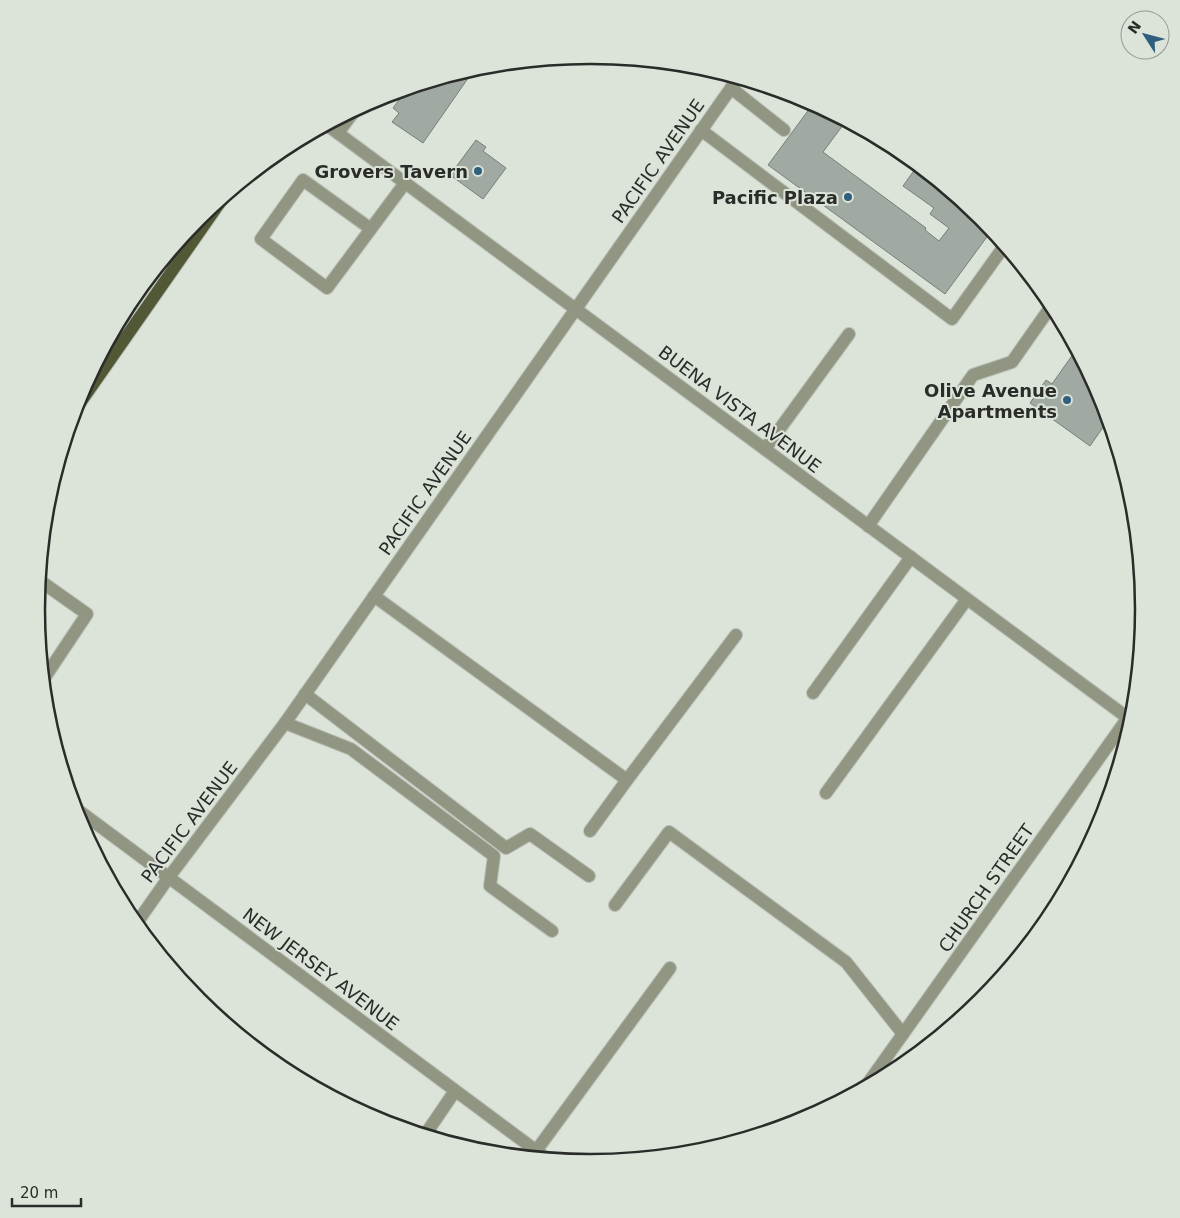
<svg xmlns="http://www.w3.org/2000/svg" width="1180" height="1218" font-family="'DejaVu Sans',sans-serif">
	<style>
		.building { fill: #a0aaa3; stroke: #768079 }
		.lines { fill: none; stroke-linecap: round; stroke-linejoin: round }
		.minor-casing { stroke: #b8bfb6; stroke-width: 14 }
		.major-casing { stroke: #b8bfb6; stroke-width: 14 }
		.minor { stroke: #919682; stroke-width: 12 }
		.major { stroke: #515835; stroke-width: 12 }
		.poi-dot { fill: #2e5f7d; stroke: #dce4da; stroke-width: 2 }
		.labels { text-anchor: middle; dominant-baseline: central; stroke-width: 4; stroke-linejoin: round; paint-order: stroke }
		.street-label { font-size: 18px; fill: #292c28; stroke: #dce4da }
		.poi-label { font-size: 18px; font-weight: bold; fill: #292c28; stroke: #dce4da; text-anchor: end }
		.rim { fill: none; stroke: #292c28; stroke-width: 2.5 }
	</style>
	<rect width="100%" height="100%" fill="#dce4da"/>
	<g class="building">
		<polygon points="466,71 471,74 423,143 392,122 399,113 393,108 407,89"/>
		<polygon points="813,104 846,121 823,152 926,228 925,230 939,241 949,228 930,214 934,208 903,186 918,165 982,218 992,230 945,294 768,165"/>
		<polygon points="476,140 486,147 483,151 506,168 483,199 450,175"/>
		<polygon points="1076,350 1102,397 1106,410 1100,419 1106,423 1090,446 1030,403 1046,380 1052,384"/>
	</g>
	<g class="lines">
		<defs>
			<g id="minor">
				<polyline points="731,88 784,130"/>
				<polyline points="327,125 1132,721"/>
				<polyline points="701,130 952,319 1005,245"/>
				<polyline points="338,133 355,110"/>
				<polyline points="371,229 303,180 261,239 327,288 405,183"/>
				<polyline points="765,449 849,334"/>
				<polyline points="868,526 973,375 1012,362 1052,305"/>
				<polyline points="39,580 87,614 43,680"/>
				<polyline points="374,596 627,780 736,635"/>
				<polyline points="813,693 911,557"/>
				<polyline points="305,694 506,848 530,834 589,876"/>
				<polyline points="285,723 351,749 494,856 490,886 552,931"/>
				<polyline points="826,793 967,599"/>
				<polyline points="74,807 546,1158"/>
				<polyline points="590,831 627,780"/>
				<polyline points="615,905 669,832 846,962 903,1034"/>
				<polyline points="136,924 169,877 285,723 738,78"/>
				<polyline points="866,1086 1134,709"/>
				<polyline points="425,1135 455,1091"/>
				<polyline points="536,1151 670,968"/>
			</g>
			<polyline id="major" points="75,410 223,198"/>
		</defs>
		<use href="#minor" class="minor-casing"/>
		<use href="#major" class="major-casing"/>
		<use href="#minor" class="minor"/>
		<use href="#major" class="major"/>
	</g>
	<g class="poi-dot">
		<circle cx="478" cy="171" r="5"/>
		<circle cx="848" cy="197" r="5"/>
		<circle cx="1067" cy="400" r="5"/>
	</g>
	<g class="labels">
		<g class="street-label">
			<text transform="translate(658 161) rotate(-55)">PACIFIC AVENUE</text>
			<text transform="translate(740 409) rotate(37)">BUENA VISTA AVENUE</text>
			<text transform="translate(425 493) rotate(-55)">PACIFIC AVENUE</text>
			<text transform="translate(189 822) rotate(-53)">PACIFIC AVENUE</text>
			<text transform="translate(986 888) rotate(-55)">CHURCH STREET</text>
			<text transform="translate(321 969) rotate(37)">NEW JERSEY AVENUE</text>
		</g>
		<g class="poi-label">
			<text x="468" y="171">Grovers Tavern</text>
			<text x="838" y="197">Pacific Plaza</text>
			<text x="1057" y="390">Olive Avenue<tspan x="1057" dy="21">Apartments</tspan></text>
		</g>
	</g>
	<path d="M0 0H1180V1218H0ZM45 609a545 545 0 1 1 1090 0a545 545 0 1 1-1090 0Z" fill="#dce4da" fill-rule="evenodd"/>
	<path class="rim" d="M45 609a545 545 0 1 1 1090 0a545 545 0 1 1-1090 0Z"/>
	<g transform="translate(1145 35) rotate(306)"><circle r="24" fill="#dce4da" stroke="#949a93"/>
	<path d="M0-4L9 19L0 12L-9 19Z" fill="#2e5f7d"/>
	<text y="-8" font-size="14" font-weight="bold" text-anchor="middle" fill="#292c28">N</text>
	</g>
	<path d="M12 1198v8h69v-8" fill="none" stroke="#292c28" stroke-width="2.5"/>
	<text x="20" y="1198" font-size="15" fill="#292c28" stroke="#dce4da" stroke-width="4" paint-order="stroke">20 m</text>
</svg>
